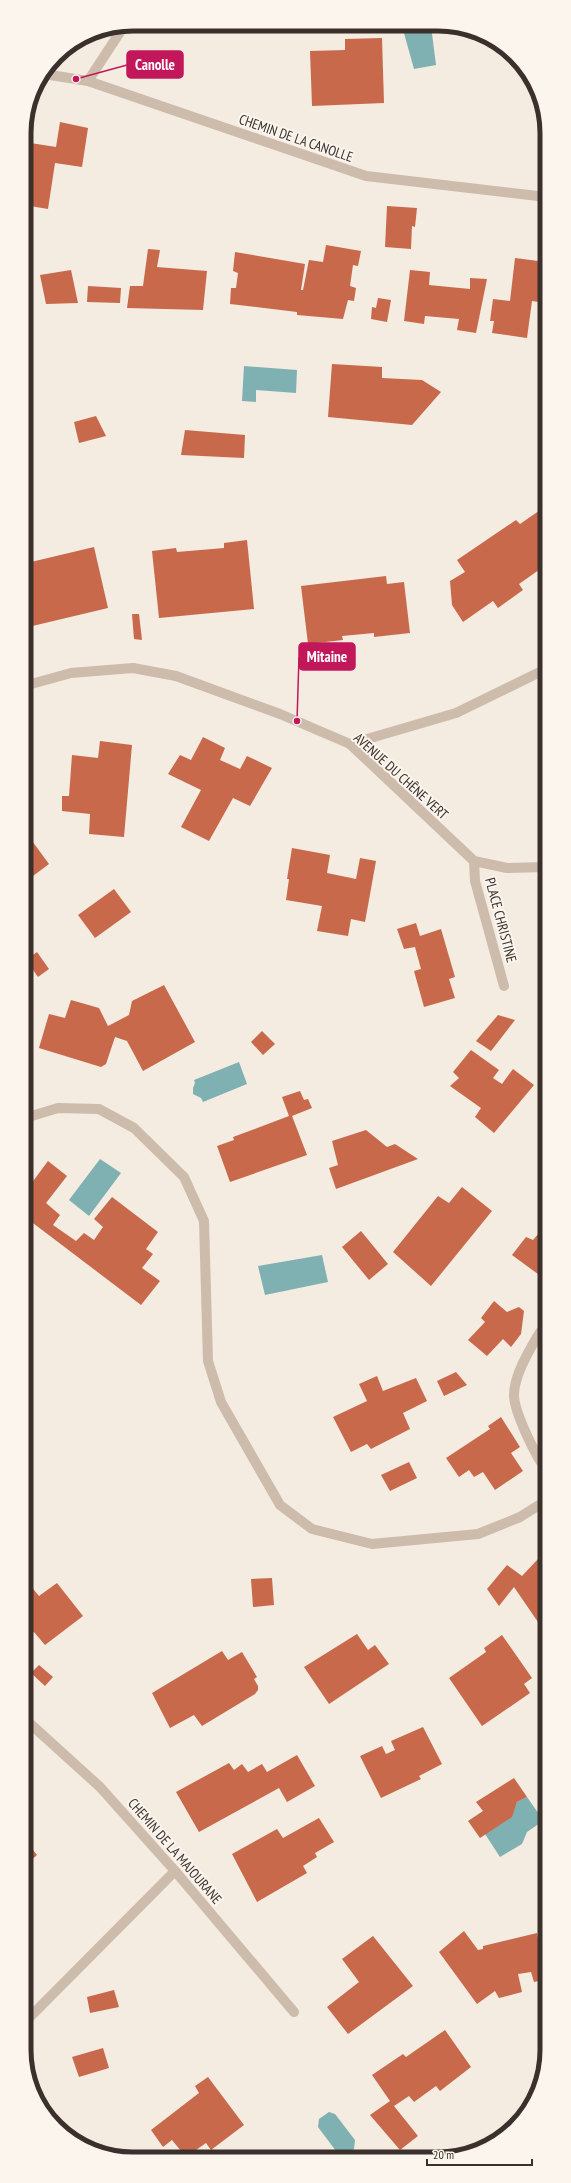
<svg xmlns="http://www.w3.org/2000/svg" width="571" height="2183" font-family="'PT Sans Narrow',sans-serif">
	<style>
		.water { fill: #7fb0b2 }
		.building { fill: #c8694b }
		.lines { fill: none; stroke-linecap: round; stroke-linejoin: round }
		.minor { stroke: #cdbbac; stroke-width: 10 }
		.labels { text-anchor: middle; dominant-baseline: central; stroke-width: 4; stroke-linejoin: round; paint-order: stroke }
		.street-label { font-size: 14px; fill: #3b302b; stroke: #fbf5ee }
		.rim { fill: none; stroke: #3b302b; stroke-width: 5 }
		.leader { fill: none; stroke: #c2185b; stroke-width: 1.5 }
		.callout-dot { fill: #c2185b; stroke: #fbf5ee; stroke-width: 1.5 }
		.callout { fill: #c2185b; stroke: #c2185b; stroke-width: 1.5 }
		.callout-label { font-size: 15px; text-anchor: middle; font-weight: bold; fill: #fff }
	</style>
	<rect width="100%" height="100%" fill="#f4ebe1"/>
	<g class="water">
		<polygon points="402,26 431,26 436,65 414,69"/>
		<polygon points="244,366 297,370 296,393 256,390 256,402 242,401"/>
		<polygon points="239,1062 247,1084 203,1102 201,1098 193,1094 193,1088 195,1083 194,1080"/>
		<polygon points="100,1159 121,1173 89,1216 69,1200"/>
		<polygon points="322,1255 328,1282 265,1295 258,1266"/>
		<polygon points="527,1797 541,1817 540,1823 527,1832 522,1844 500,1857 485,1834 511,1817 517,1802"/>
		<polygon points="329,2112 335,2114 355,2140 354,2149 345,2155 339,2155 318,2127 319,2119"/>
	</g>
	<g class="building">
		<polygon points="382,38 384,103 312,106 310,51 345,50 345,39"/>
		<polygon points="60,122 88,128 82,167 55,163 48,209 24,205 24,142 56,147"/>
		<polygon points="387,206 417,208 415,227 412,226 411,249 385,247"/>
		<polygon points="326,245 361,251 358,266 353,265 350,286 356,288 354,301 348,300 343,319 297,315 297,312 230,304 231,288 236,288 238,273 233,271 235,252 305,264 301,290 303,290 309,260 323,262"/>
		<polygon points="148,249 160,250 157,267 207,271 203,310 127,308 130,286 143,286"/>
		<polygon points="515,258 546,262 546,287 540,287 539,302 532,301 527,338 492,333 494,321 490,321 493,299 510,301"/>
		<polygon points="71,270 78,303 46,304 40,275"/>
		<polygon points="410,270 430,272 429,285 470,289 470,278 487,279 476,333 457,330 459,319 425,316 424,324 404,321"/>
		<polygon points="88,286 121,288 120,303 87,302"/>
		<polygon points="378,298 391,300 387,322 371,319 372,307 376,308"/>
		<polygon points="332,364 382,367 382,378 422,380 441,392 412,425 328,417"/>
		<polygon points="96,416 106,436 79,443 74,422"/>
		<polygon points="185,430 245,435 244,458 181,455"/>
		<polygon points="546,506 546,565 519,584 523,590 498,608 493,601 463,622 452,605 450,581 465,572 457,560 516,520 520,524"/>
		<polygon points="247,540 254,609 159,618 152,551 176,548 177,552 224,548 224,543"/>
		<polygon points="94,547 108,608 24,628 24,556 30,555 31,562"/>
		<polygon points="386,576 387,584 404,582 410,633 374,637 374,633 342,636 343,640 308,644 301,586"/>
		<polygon points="132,614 139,614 142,640 134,639"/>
		<polygon points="203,737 225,748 220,760 240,769 247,756 272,768 250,806 233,798 209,841 181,827 201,790 168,774 180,755 191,760"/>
		<polygon points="100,741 132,745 124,837 89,834 90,814 62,811 62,796 69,796 72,755 98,758"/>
		<polygon points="24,830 49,864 25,882"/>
		<polygon points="292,848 330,855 327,873 356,879 360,858 376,861 365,922 351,919 348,936 317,931 322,906 286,900 289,879 287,879"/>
		<polygon points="114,889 131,912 95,938 78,915"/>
		<polygon points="416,923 420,936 441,929 455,977 449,979 455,998 424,1007 414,971 421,969 415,947 404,949 397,929"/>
		<polygon points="37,952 49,969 38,977 26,960"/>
		<polygon points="164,985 195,1042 143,1071 127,1041 115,1037 106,1064 101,1067 39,1048 49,1014 65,1018 71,1000 99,1008 108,1026 129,1015 132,1001"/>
		<polygon points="498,1015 515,1020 491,1051 476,1041"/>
		<polygon points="262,1031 275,1044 263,1055 251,1042"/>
		<polygon points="471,1050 499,1070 493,1078 502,1084 513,1069 534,1085 494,1133 475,1117 481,1108 450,1086 459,1078 453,1072"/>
		<polygon points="300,1091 304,1100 308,1099 312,1108 292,1116 307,1155 230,1182 217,1146 234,1140 233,1137 289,1116 282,1097"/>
		<polygon points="366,1130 387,1147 395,1144 418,1159 336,1189 329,1168 338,1165 332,1141"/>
		<polygon points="48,1161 67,1176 46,1203 60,1215 53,1225 76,1241 84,1233 94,1240 103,1227 94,1219 112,1197 158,1232 146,1249 153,1254 142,1268 160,1281 141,1305 25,1217 25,1192"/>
		<polygon points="462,1187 492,1211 431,1286 393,1252 438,1196 449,1203"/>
		<polygon points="546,1215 546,1280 512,1255 526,1237 533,1240 546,1225 541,1223"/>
		<polygon points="361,1231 388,1264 369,1280 342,1247"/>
		<polygon points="494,1301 507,1312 519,1307 524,1311 521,1334 511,1347 503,1339 487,1356 468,1340 485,1322 481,1318"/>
		<polygon points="456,1372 467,1385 444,1396 437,1381"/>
		<polygon points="377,1376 383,1391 416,1378 427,1401 403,1413 410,1429 371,1449 367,1444 351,1452 333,1417 367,1401 359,1384"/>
		<polygon points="501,1417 520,1447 511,1453 523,1471 495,1490 483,1472 474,1477 469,1470 459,1477 446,1458 490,1429 488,1426"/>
		<polygon points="409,1462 417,1478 390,1491 381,1475"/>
		<polygon points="547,1554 547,1631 540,1625 514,1587 499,1606 487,1589 507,1565 522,1576 538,1559"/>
		<polygon points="272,1578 274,1605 253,1607 251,1579"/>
		<polygon points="25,1579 39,1596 57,1583 83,1616 45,1645 34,1632 29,1635 25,1630"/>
		<polygon points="357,1634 368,1650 375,1645 389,1664 329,1704 304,1667"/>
		<polygon points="502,1635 532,1678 524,1684 530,1693 482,1726 449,1678 486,1652 484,1648"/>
		<polygon points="222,1651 228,1660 242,1652 257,1677 254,1679 258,1686 258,1690 255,1694 202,1726 194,1715 170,1728 152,1693"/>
		<polygon points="39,1665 53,1677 45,1686 31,1673"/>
		<polygon points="423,1727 442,1764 419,1776 421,1779 381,1798 360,1756 382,1746 386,1754 395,1750 391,1741"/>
		<polygon points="297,1755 315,1786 287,1802 279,1788 199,1832 176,1792 229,1763 234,1770 242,1764 248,1772 262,1764 267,1772"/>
		<polygon points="514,1778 527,1797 517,1802 512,1817 480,1838 468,1821 483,1811 476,1802"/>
		<polygon points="319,1818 334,1842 315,1853 317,1857 303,1866 307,1873 257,1902 232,1854 277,1829 283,1838"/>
		<polygon points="25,1840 37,1855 25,1866"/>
		<polygon points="464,1931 478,1950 483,1949 483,1946 537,1933 547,1979 534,1982 531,1972 518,1974 522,1992 499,1998 495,1991 477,2004 439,1952"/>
		<polygon points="373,1936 413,1986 348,2034 327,2007 359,1982 342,1959"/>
		<polygon points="114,1990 119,2007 90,2013 87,1997"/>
		<polygon points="445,2030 471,2067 440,2091 436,2086 414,2102 409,2096 394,2106 418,2136 400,2150 370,2115 390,2101 372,2075 403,2054 406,2057"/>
		<polygon points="103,2048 109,2068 79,2077 72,2057"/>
		<polygon points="208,2077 244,2125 211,2150 206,2143 186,2157 172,2140 163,2147 151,2130 199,2093 195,2086"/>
	</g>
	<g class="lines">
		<g class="minor">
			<polyline points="44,74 88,81 366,176 546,197"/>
			<polyline points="88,81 124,26"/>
			<polyline points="24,686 71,673 133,668 176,676 280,714 350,744 474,861 507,868 546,867"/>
			<polyline points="350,744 456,713 546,669"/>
			<polyline points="474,861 475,881 504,986"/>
			<polyline points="25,1118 58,1108 99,1109 134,1128 184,1177 204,1221 208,1361 221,1402 280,1505 312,1529 372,1544 478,1534 520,1517 547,1500"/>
			<path d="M 540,1332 C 530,1349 514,1375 514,1395 C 514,1412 536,1457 547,1471"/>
			<polyline points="25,1719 100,1787 175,1871 294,2012"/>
			<polyline points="25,2022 175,1871"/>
		</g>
	</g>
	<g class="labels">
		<g class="street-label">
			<text transform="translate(296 138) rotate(19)">CHEMIN DE LA CANOLLE</text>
			<text transform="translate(401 776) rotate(42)">AVENUE DU CHÊNE VERT</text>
			<text transform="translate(501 920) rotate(75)">PLACE CHRISTINE</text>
			<text transform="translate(175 1851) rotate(49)">CHEMIN DE LA MAJOURANE</text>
		</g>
	</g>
	<path d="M0 0H571V2183H0ZM133 31H438A102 102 0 0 1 540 133V2050A102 102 0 0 1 438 2152H133A102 102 0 0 1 31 2050V133A102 102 0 0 1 133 31Z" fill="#fbf5ee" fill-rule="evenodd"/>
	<path class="rim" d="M133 31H438A102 102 0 0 1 540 133V2050A102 102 0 0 1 438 2152H133A102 102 0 0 1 31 2050V133A102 102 0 0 1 133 31Z"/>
	<path class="leader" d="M76 79L127 65M297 721L299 657"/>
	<g class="callout-dot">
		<circle cx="76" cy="79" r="4"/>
		<circle cx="297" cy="721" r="4"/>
	</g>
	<g class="callout">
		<rect x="127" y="51" width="56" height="27" rx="4"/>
		<rect x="299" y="643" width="56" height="27" rx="4"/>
	</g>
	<g class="callout-label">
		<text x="155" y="70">Canolle</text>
		<text x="327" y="662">Mitaine</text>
	</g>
	<path d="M427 2159v6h105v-6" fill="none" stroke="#3b302b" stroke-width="2"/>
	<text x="433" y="2159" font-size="12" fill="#3b302b" stroke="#fbf5ee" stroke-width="3" paint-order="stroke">20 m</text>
</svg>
